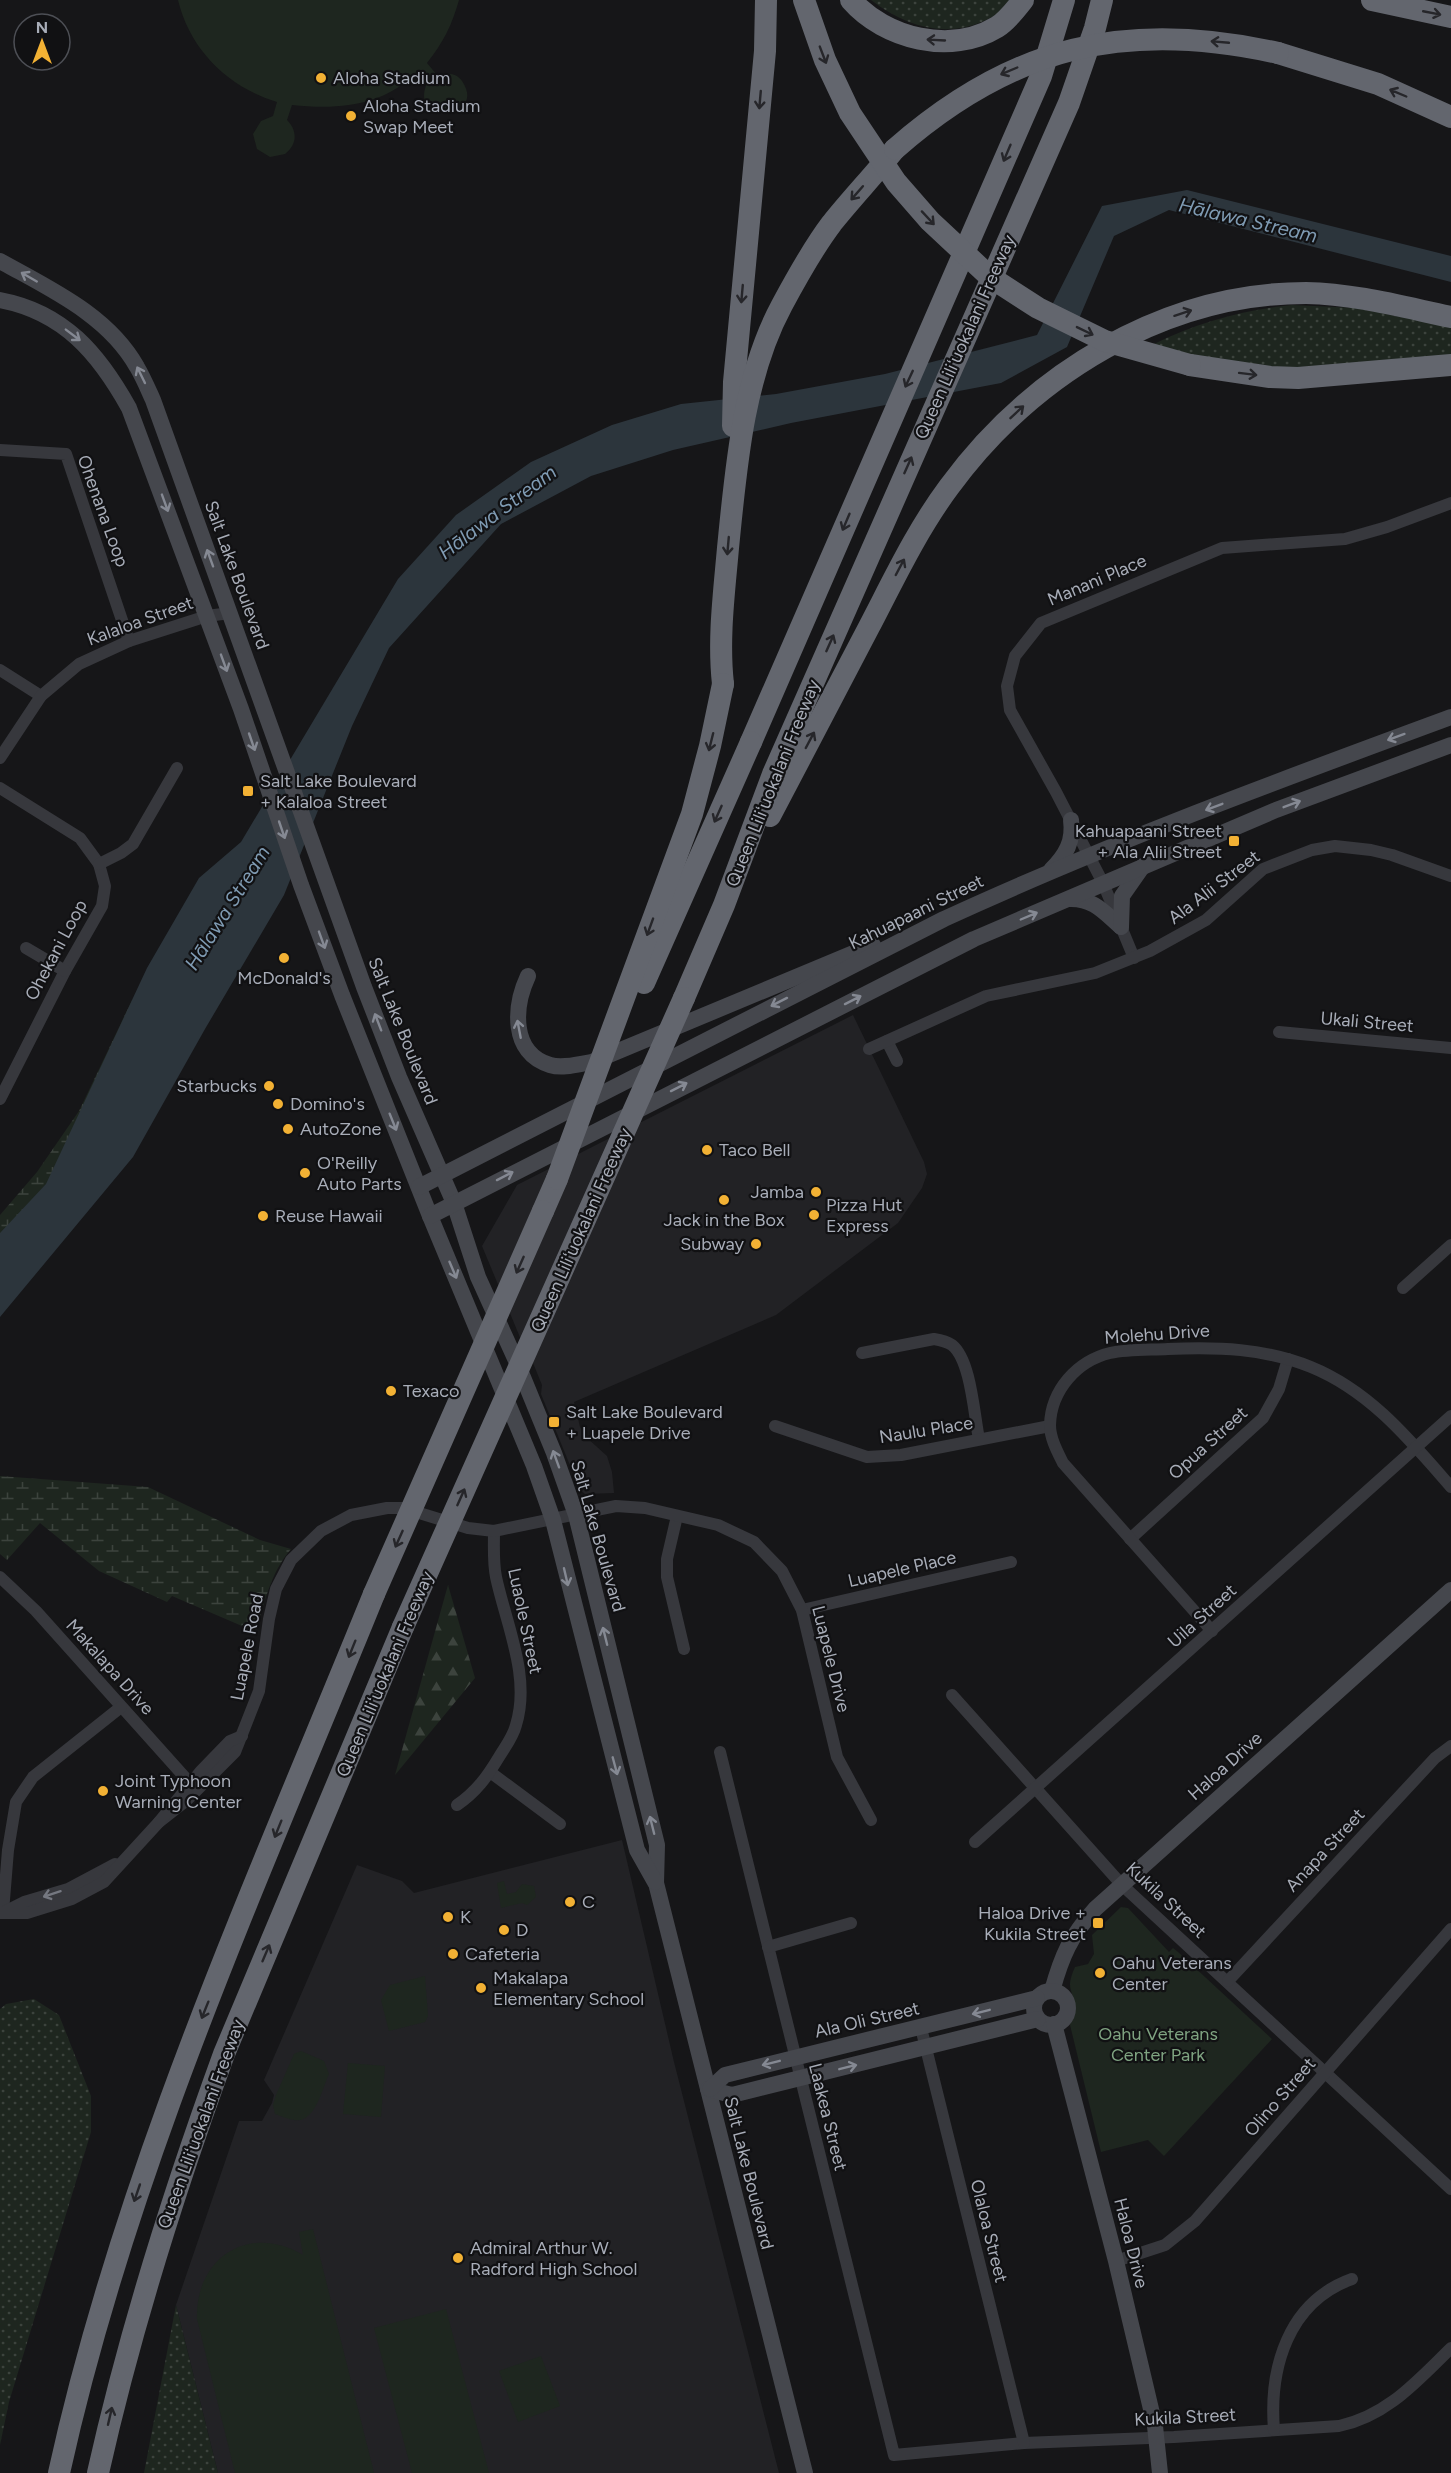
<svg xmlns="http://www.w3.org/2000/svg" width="1451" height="2473" font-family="Figtree,sans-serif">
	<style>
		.built { fill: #222225 }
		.grass { fill: url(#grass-dots) }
		.forest { fill: url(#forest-firs) }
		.wetland { fill: url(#wetland-marsh) }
		.green { fill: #1e261f }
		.water { fill: #2c353c }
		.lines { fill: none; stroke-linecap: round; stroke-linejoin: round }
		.street { stroke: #37383d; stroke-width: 12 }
		.secondary { stroke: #45474d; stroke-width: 16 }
		.highway { stroke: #63666e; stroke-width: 22 }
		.highway-bridge { stroke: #63666e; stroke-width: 22 }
		.oneway { stroke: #26262a }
		.oneway2 { stroke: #858993 }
		.oneway3 { stroke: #757881 }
		.poi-dot { fill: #f2b134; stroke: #111113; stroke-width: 2 }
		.labels { text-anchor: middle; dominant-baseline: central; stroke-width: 4.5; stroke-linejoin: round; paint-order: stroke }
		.poi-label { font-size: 18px; fill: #a8adb8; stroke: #111113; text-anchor: start }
		.street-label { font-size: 18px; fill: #a8adb8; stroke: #111113 }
		.park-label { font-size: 18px; fill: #7fa381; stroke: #111113 }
		.water-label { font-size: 20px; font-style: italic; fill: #7f9bb3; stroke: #111113 }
	</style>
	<defs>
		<pattern id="grass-dots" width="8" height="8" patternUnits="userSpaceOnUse" patternTransform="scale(1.5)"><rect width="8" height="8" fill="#1e261f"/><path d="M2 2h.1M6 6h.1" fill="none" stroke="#3c433d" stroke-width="1.8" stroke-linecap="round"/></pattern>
		<pattern id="forest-firs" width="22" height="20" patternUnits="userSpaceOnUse" patternTransform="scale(1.5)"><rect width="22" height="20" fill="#1e261f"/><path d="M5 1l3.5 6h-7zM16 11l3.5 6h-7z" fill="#3c433d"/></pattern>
		<pattern id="wetland-marsh" width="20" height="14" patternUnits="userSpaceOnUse" patternTransform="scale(1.5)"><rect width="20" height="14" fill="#1e261f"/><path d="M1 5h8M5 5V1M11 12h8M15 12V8" fill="none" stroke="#3c433d"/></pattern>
	</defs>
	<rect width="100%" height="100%" fill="#161618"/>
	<g class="built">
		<polygon points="853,1015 924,1162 927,1174 922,1188 898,1223 776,1315 574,1402 580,1427 586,1437 607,1456 612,1472 614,1493 585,1494 580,1490 541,1394 542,1385 533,1363 529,1359 482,1246 517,1185"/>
		<polygon points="622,1840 674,2062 779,2473 218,2473 176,2305 239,2121 262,2121 272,2103 274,2095 264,2080 357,1865 402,1881 414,1893"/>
	</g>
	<g class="grass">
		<path d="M 871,0 L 1016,0 C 970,41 919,37 871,0 Z"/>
		<path d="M 1292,305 L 1358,308 L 1451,327 L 1451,357 L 1303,370 L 1215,362 L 1154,344 C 1198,322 1244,310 1292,305 Z"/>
		<polygon points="34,1999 59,2015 91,2096 91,2132 9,2402 0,2445 0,2009 6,2004"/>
		<polygon points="176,2305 218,2473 144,2473"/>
	</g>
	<polygon class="forest" points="448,1585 475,1678 395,1775"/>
	<g class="wetland">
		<polygon points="132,1000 133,1047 0,1263 0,1215 37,1172 79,1111"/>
		<path d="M 0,1476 L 148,1487 L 260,1540 L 291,1549 C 271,1572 264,1603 256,1632 L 172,1596 L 167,1602 L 99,1571 L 40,1523 L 7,1560 L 0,1554 Z"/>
	</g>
	<g class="green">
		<path d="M 178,0 L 459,0 C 452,25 443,43 427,63 L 437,75 C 446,72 457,73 462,81 C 488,119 408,127 427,83 L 418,72 C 382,106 340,110 292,105 L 287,120 C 298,131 297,145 285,154 L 270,157 L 257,149 L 253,134 L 261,121 L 273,116 L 277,102 C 228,87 190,50 178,0 Z"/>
		<polygon points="504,1881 507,1894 516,1892 522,1884 534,1886 536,1897 527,1905 522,1903 501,1908 497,1883"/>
		<path d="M 1121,1907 L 1128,1908 L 1169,1952 L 1173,1948 L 1178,1952 L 1272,2039 L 1164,2156 L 1148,2140 L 1101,2152 L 1070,2025 C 1070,2019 1074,2013 1074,2006 C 1073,1987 1065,1990 1075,1967 L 1088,1964 L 1094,1954 L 1092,1935 Z"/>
		<polygon points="425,1976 428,2016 425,2022 389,2031 381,2000 390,1985"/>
		<path d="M 301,2051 L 324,2061 L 329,2074 C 322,2089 315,2124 294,2120 C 288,2119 281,2116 275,2114 L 273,2105 L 276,2095 L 294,2054 Z"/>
		<polygon points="348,2063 385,2066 381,2117 343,2114"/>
		<path d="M 313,2229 L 374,2473 L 235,2473 L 197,2319 C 195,2257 250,2223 303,2255 L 299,2232 Z"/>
		<polygon points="446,2309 489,2473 412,2473 374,2328"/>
		<polygon points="541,2356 560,2406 518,2422 499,2371"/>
	</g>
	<polygon class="water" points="1187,190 1451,256 1451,282 1169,210 1114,236 1067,347 1001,383 791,423 673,450 591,476 501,524 389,648 352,726 284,895 205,1029 133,1157 0,1317 0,1233 46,1184 147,968 199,878 241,842 398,579 456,515 531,462 612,425 681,404 776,394 885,374 1037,335 1102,206"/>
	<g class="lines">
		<g class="street">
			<polyline points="0,450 66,454 129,641"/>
			<polyline points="0,670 41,696"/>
			<polyline points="0,758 41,696 79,664 129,641 207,616 230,613"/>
			<polyline points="0,788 80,838 99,864 105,886 102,906 65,971 0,1099"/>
			<polyline points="99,864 121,853 133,844 177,768"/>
			<polyline points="26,948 65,971"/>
			<polyline points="1134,958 1103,883 1056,792 1010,710 1007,686 1015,656 1041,623 1222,548 1345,539 1387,527 1451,503"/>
			<polyline points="1279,1032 1451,1048"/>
			<polyline points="887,1041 897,1061"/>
			<polyline points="869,1049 986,996 1095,973 1150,951 1206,920 1263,869 1312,850 1335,846 1371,850 1392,855 1451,876"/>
			<polyline points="1403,1288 1451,1245"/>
			<path d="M 862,1353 L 934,1339 C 940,1340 946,1341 952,1345 C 971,1360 974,1415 979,1439"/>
			<polyline points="775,1426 867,1457 901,1455 1050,1426"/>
			<polyline points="677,1516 667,1559 667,1577 684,1649"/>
			<polyline points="1130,1539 1263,1418 1279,1389 1288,1359"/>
			<polyline points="0,1577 36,1611 190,1783"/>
			<polyline points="802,1610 1011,1562"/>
			<path d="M 1212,1631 L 1063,1463 C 1057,1451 1050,1438 1050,1425 C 1051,1390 1077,1361 1110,1353 C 1128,1349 1149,1350 1168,1349 C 1218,1347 1264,1348 1311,1367 C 1370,1391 1410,1440 1451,1487"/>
			<polyline points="952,1695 1122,1885 1451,2189"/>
			<path d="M 720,1752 L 894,2455 L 1024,2443 L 1174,2437 L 1339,2426 C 1387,2416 1417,2381 1451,2348"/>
			<polyline points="490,1772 560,1824"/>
			<path d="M 457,1805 C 476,1792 487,1777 499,1757 C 505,1747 513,1737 516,1725 C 531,1677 506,1624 496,1577 C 493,1562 494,1547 494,1531"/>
			<polyline points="159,1822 187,1800 235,1752 259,1691 269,1619 276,1589 291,1560 321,1531 351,1515 387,1508 403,1508 468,1528 494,1531 616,1506 645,1508 718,1525 754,1542 782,1571 802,1610 837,1757 871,1820"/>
			<polyline points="975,1842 1451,1416"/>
			<polyline points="3,1912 8,1850 16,1802 33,1777 121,1707"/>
			<polyline points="4,1912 24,1902 68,1889 115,1864"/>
			<polyline points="0,1913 27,1913 72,1899 104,1882 159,1822 200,1772 230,1741 242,1736"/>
			<polyline points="768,1947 851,1923"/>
			<polyline points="1228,1981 1435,1758 1451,1746"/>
			<polyline points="921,2028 1024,2443"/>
			<polyline points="1116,2261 1165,2245 1195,2221 1451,1929"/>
			<path d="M 1274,2430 C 1269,2368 1288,2302 1352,2279"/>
		</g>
		<g class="secondary">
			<path d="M 0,261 C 50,289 108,315 137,367 C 143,377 148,389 153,400 L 364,987 L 399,1077 L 454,1203 L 478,1277 L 518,1365 L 554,1453 L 576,1515 L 657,1845 L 656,1883 L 805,2473"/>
			<path d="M 0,300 C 64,312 99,354 129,408 L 241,709 L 301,885 L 342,995 L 430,1216 L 534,1466 L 553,1520 L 637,1850 L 655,1882"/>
			<path d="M 1051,870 C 1066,855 1074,841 1071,820"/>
			<path d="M 1069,899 C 1093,898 1104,912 1121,927"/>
			<polyline points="1121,927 1122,896 1143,866"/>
			<path d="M 528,976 C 514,1006 510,1053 550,1065 C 563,1069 579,1064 592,1062 L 873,945"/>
			<path d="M 419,1187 L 944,919 C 1109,843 1280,780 1451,717"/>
			<polyline points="430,1216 974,939 1276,810 1451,745"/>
			<path d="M 1052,1991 C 1062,1955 1070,1937 1095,1909 L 1451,1590"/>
			<circle cx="1051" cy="2008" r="17"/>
			<polyline points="1054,2024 1116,2261 1155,2426 1160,2473"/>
			<polyline points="708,2089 732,2095 1038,2019"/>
			<polyline points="710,2089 725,2075 1037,1998"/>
		</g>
		<g class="highway">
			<path d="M 851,0 C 885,39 951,55 997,27 C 1007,21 1016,9 1023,0"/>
			<polyline points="1372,0 1451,17"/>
			<polyline points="1278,53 1378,84 1451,117"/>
			<polyline points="1190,365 1270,377 1298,378 1451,365"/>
			<polyline points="733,426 734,382 765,51 766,0"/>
			<path d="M 723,684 C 718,639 724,594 728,548 C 736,468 743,377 782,305 C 797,277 813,248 832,223 C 852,198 874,175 894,150"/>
			<polyline points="751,742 1041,76 1064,0"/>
			<path d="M 770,816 C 803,753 836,690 869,627 C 894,579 917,530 949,487 C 1032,374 1164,293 1306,293 C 1356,294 1403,307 1451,317"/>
			<polyline points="684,998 724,905 773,774 1069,103 1095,28 1102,0"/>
			<polyline points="543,1211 557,1179"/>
			<path d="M 59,2473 C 126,2168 257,1882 374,1594"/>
			<path d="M 98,2473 C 130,2330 174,2191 224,2054 L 403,1627"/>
		</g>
		<g class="highway-bridge">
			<polyline points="804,0 825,60 850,113 896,182 930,221 990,277 1038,308 1105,341 1190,365"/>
			<path d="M 895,149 C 1012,46 1126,19 1278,53"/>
			<polyline points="644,983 751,742"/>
			<polyline points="557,1179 692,814 710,746 723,684"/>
			<polyline points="374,1594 543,1211"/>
			<polyline points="403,1627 684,998"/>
		</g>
	</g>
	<defs><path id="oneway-shaft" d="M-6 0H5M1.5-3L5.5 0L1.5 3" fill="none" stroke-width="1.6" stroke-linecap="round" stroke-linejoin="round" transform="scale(1.5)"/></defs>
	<g class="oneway">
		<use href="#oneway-shaft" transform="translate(1432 13) rotate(11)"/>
		<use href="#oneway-shaft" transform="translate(936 40) rotate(-177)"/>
		<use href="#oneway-shaft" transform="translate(1220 42) rotate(-175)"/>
		<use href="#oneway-shaft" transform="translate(823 55) rotate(69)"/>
		<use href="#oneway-shaft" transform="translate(1009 71) rotate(157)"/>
		<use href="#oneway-shaft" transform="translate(1398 93) rotate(-157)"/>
		<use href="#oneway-shaft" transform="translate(760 100) rotate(95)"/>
		<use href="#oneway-shaft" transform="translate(1007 153) rotate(113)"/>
		<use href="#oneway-shaft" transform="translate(857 193) rotate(131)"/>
		<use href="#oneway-shaft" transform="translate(928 218) rotate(47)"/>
		<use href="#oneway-shaft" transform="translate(742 294) rotate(95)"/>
		<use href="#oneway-shaft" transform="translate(1183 313) rotate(-18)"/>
		<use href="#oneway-shaft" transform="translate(1085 331) rotate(26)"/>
		<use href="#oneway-shaft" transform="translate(1248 374) rotate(7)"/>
		<use href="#oneway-shaft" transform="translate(909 379) rotate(115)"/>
		<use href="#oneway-shaft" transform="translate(1017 412) rotate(-43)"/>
		<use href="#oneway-shaft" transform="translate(908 465) rotate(-66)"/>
		<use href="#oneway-shaft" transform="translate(846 522) rotate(113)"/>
		<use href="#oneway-shaft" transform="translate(728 546) rotate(95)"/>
		<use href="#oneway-shaft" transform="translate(900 567) rotate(-62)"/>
		<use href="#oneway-shaft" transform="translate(830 643) rotate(-66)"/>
		<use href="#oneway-shaft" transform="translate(810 740) rotate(-62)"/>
		<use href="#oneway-shaft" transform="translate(711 742) rotate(104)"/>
		<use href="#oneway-shaft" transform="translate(718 814) rotate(114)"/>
		<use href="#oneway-shaft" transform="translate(650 927) rotate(110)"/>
		<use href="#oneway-shaft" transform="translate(520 1265) rotate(114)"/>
		<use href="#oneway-shaft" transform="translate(461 1497) rotate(-66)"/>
		<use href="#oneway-shaft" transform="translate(399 1539) rotate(114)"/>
		<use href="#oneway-shaft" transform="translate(352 1649) rotate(112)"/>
		<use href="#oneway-shaft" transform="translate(278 1829) rotate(112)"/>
		<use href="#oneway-shaft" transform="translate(266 1953) rotate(-67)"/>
		<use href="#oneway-shaft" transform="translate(205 2010) rotate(112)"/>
		<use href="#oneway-shaft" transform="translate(137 2193) rotate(109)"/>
		<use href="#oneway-shaft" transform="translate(110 2416) rotate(-77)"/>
	</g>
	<g class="oneway2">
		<use href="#oneway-shaft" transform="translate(29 277) rotate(-150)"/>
		<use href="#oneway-shaft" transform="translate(73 335) rotate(37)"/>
		<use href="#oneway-shaft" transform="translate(141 375) rotate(-116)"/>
		<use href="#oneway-shaft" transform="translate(165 503) rotate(70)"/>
		<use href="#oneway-shaft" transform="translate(210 558) rotate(-110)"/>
		<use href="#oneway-shaft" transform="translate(224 663) rotate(70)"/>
		<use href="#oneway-shaft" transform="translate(1396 737) rotate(160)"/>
		<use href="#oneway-shaft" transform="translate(252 742) rotate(71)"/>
		<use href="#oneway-shaft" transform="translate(1292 804) rotate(-21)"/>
		<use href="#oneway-shaft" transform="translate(1214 807) rotate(159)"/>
		<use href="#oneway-shaft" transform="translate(282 830) rotate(71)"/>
		<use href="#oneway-shaft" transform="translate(1029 916) rotate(-23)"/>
		<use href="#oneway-shaft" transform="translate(322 940) rotate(70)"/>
		<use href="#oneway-shaft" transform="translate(853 1000) rotate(-27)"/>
		<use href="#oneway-shaft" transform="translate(779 1002) rotate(153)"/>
		<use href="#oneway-shaft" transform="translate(378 1022) rotate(-111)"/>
		<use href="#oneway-shaft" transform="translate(519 1029) rotate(-101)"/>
		<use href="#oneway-shaft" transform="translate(679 1087) rotate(-27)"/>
		<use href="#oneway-shaft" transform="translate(393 1122) rotate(68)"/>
		<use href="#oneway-shaft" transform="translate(505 1176) rotate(-27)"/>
		<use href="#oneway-shaft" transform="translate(453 1270) rotate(67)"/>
		<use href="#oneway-shaft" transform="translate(556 1459) rotate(-110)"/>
		<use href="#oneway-shaft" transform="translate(566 1577) rotate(77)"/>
		<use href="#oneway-shaft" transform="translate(605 1636) rotate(-104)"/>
		<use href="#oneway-shaft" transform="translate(615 1766) rotate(75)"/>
		<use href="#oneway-shaft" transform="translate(652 1825) rotate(-104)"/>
		<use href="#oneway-shaft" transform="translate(981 2012) rotate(166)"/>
		<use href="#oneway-shaft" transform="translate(771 2063) rotate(166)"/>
		<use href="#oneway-shaft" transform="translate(848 2067) rotate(-14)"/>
	</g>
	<use class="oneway3" href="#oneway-shaft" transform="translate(52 1894) rotate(162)"/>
	<g class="poi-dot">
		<circle cx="321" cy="78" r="6"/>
		<circle cx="351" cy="116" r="6"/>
		<rect x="242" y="785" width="12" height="12" rx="3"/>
		<rect x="1228" y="835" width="12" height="12" rx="3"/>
		<circle cx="284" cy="958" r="6"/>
		<circle cx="269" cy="1086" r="6"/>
		<circle cx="278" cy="1104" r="6"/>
		<circle cx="288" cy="1129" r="6"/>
		<circle cx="707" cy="1150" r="6"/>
		<circle cx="305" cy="1173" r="6"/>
		<circle cx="816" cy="1192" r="6"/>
		<circle cx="724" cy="1200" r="6"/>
		<circle cx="814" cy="1215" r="6"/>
		<circle cx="263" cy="1216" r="6"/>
		<circle cx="756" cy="1244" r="6"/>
		<circle cx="391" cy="1391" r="6"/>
		<rect x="548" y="1416" width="12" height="12" rx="3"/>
		<circle cx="103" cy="1791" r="6"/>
		<circle cx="570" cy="1902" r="6"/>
		<circle cx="448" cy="1917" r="6"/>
		<rect x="1092" y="1917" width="12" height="12" rx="3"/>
		<circle cx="504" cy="1930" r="6"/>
		<circle cx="453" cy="1954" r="6"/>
		<circle cx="1100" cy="1973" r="6"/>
		<circle cx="481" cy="1988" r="6"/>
		<circle cx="458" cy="2258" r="6"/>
	</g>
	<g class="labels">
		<g class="poi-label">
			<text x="333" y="78">Aloha Stadium</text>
			<text x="363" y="106">Aloha Stadium<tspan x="363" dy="21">Swap Meet</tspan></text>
			<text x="260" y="781">Salt Lake Boulevard<tspan x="260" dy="21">+ Kalaloa Street</tspan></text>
			<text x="1222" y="831" text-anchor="end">Kahuapaani Street<tspan x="1222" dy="21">+ Ala Alii Street</tspan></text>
			<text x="284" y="978" text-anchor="middle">McDonald's</text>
			<text x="257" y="1086" text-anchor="end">Starbucks</text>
			<text x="290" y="1104">Domino's</text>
			<text x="300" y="1129">AutoZone</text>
			<text x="719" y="1150">Taco Bell</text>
			<text x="317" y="1163">O'Reilly<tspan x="317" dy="21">Auto Parts</tspan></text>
			<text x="804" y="1192" text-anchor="end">Jamba</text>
			<text x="826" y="1205">Pizza Hut<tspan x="826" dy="21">Express</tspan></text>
			<text x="275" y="1216">Reuse Hawaii</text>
			<text x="724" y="1220" text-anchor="middle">Jack in the Box</text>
			<text x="744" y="1244" text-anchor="end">Subway</text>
			<text x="403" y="1391">Texaco</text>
			<text x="566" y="1412">Salt Lake Boulevard<tspan x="566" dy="21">+ Luapele Drive</tspan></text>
			<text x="115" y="1781">Joint Typhoon<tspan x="115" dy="21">Warning Center</tspan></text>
			<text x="582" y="1902">C</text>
			<text x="1086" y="1913" text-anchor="end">Haloa Drive +<tspan x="1086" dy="21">Kukila Street</tspan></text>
			<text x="460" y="1917">K</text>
			<text x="516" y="1930">D</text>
			<text x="465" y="1954">Cafeteria</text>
			<text x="1112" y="1963">Oahu Veterans<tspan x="1112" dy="21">Center</tspan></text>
			<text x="493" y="1978">Makalapa<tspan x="493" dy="21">Elementary School</tspan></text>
			<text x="470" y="2248">Admiral Arthur W.<tspan x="470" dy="21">Radford High School</tspan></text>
		</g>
		<g class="street-label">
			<text transform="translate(965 337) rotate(-66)">Queen Liliʻuokalani Freeway</text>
			<text transform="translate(103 511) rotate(70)">Ohenana Loop</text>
			<text transform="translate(237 575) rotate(70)">Salt Lake Boulevard</text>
			<text transform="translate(1097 580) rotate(-23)">Manani Place</text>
			<text transform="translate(140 621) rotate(-20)">Kalaloa Street</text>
			<text transform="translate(773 783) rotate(-68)">Queen Liliʻuokalani Freeway</text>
			<text transform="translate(1214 887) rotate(-37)">Ala Alii Street</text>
			<text transform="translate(916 912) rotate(-26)">Kahuapaani Street</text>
			<text transform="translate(56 950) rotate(-62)">Ohekani Loop</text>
			<text transform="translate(1367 1022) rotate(5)">Ukali Street</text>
			<text transform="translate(403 1031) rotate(68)">Salt Lake Boulevard</text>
			<text transform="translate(581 1230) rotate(-66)">Queen Liliʻuokalani Freeway</text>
			<text transform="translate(1157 1334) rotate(-4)">Molehu Drive</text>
			<text transform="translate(926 1430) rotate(-9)">Naulu Place</text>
			<text transform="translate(1208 1443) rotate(-42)">Opua Street</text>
			<text transform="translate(598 1536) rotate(74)">Salt Lake Boulevard</text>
			<text transform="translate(902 1569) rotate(-13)">Luapele Place</text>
			<text transform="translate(1202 1616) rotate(-42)">Uila Street</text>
			<text transform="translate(525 1621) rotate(78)">Luaole Street</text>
			<text transform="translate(247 1647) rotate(-79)">Luapele Road</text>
			<text transform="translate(831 1659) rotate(76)">Luapele Drive</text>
			<text transform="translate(110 1667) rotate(48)">Makalapa Drive</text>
			<text transform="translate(385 1674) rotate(-67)">Queen Liliʻuokalani Freeway</text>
			<text transform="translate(1225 1766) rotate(-42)">Haloa Drive</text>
			<text transform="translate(1325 1850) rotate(-47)">Anapa Street</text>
			<text transform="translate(1166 1900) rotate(43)">Kukila Street</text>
			<text transform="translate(867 2020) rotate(-13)">Ala Oli Street</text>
			<text transform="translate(1280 2097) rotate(-49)">Olino Street</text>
			<text transform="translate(828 2117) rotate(76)">Laakea Street</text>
			<text transform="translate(201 2124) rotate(-70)">Queen Liliʻuokalani Freeway</text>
			<text transform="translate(749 2173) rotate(76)">Salt Lake Boulevard</text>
			<text transform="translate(989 2231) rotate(76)">Olaloa Street</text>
			<text transform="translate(1131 2243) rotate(76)">Haloa Drive</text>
			<text transform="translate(1185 2417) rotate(-3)">Kukila Street</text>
		</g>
		<g class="park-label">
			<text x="1158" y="2034">Oahu Veterans<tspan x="1158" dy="21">Center Park</tspan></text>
		</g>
		<g class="water-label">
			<text transform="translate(1248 220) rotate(13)">Hālawa Stream</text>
			<text transform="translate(497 512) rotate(-37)">Hālawa Stream</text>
			<text transform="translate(227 908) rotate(-58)">Hālawa Stream</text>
		</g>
	</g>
	<g transform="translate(42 42)"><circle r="28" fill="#111113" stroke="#4d4f55" stroke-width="1.5"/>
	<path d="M0-4.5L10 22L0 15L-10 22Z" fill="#f2b134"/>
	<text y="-9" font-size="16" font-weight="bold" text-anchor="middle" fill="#a8adb8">N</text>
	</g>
</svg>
